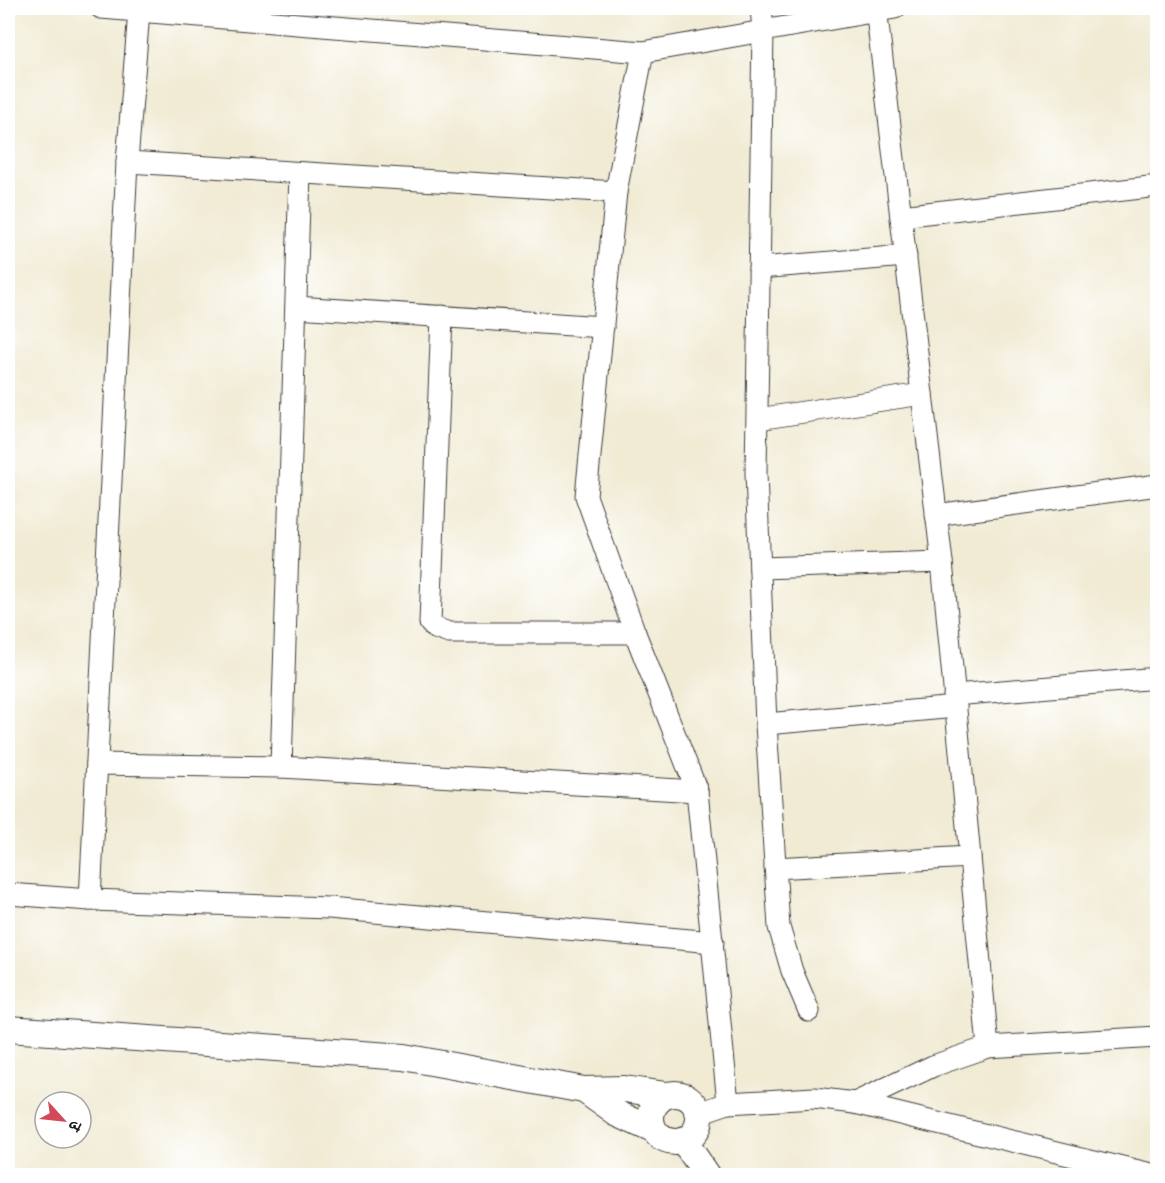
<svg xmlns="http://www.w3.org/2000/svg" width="1165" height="1183" font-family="Dekko,'Playpen Sans Deva',sans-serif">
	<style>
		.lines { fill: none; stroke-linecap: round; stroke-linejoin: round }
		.minor-casing { stroke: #3c3b38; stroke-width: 23 }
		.tertiary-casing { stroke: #3c3b38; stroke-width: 28 }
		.minor { stroke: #fff; stroke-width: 21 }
		.tertiary { stroke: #fff; stroke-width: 26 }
	</style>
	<rect width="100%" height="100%" fill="#fff"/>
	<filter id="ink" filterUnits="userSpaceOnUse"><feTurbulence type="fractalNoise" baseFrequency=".0167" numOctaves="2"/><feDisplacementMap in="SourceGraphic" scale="12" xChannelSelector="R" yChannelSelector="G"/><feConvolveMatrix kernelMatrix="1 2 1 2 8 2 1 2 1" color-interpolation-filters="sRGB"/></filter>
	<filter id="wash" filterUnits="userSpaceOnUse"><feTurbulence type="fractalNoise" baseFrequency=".008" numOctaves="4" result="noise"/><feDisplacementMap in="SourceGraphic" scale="24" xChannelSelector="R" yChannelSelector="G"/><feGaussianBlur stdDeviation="1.35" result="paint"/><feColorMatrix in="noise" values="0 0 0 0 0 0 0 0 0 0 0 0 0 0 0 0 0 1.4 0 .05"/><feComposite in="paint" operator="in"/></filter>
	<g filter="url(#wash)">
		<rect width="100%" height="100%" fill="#f1ebd4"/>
	</g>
	<g filter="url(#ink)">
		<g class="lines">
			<defs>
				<g id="minor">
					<polyline points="101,8 643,52 895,8"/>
					<polyline points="761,8 763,30 756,473 766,724 779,927 792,971 809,1011"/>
					<polyline points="876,8 942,562 988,1047"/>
					<polyline points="643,52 616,192 586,496 635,633 697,791 728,1103"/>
					<polyline points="127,162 616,192"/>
					<polyline points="901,216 1158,186"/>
					<polyline points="759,268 906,256"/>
					<polyline points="296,307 603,327"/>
					<polyline points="442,316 430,623 435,628 449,633 635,633"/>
					<polyline points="758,419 922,394"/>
					<polyline points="936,515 1158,485"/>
					<polyline points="760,568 942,562"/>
					<polyline points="954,695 1158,678"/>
					<polyline points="766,724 956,707"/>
					<polyline points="97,764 281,767 697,791"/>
					<polyline points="281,767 300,173"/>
					<polyline points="775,868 970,857"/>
					<polyline points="8,894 90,900 329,908 713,942"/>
					<polyline points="90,900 127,162 139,11"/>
					<polyline points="855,1103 933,1066 988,1047 1158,1037"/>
					<polyline points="699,1113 728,1103 814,1098 855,1103 1156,1176"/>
				</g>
				<g id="tertiary">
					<polyline points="8,1029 404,1057 584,1090 624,1089 666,1095"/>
					<polyline points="584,1090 616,1113 653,1130"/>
					<circle cx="675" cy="1118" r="24"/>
					<polyline points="683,1141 707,1176"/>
				</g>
			</defs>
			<use href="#minor" class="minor-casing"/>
			<use href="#tertiary" class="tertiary-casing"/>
			<use href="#minor" class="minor"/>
			<use href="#tertiary" class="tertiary"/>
		</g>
	</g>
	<rect width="1165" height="1183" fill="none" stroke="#fff" stroke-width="30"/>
	<g transform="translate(63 1120) rotate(117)"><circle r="28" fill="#ffffff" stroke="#a4a4a4" stroke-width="1.5"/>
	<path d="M0-4.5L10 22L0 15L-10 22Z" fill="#d1495b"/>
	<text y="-9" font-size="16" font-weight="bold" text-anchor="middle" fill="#1c1c1c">उ</text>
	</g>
</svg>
